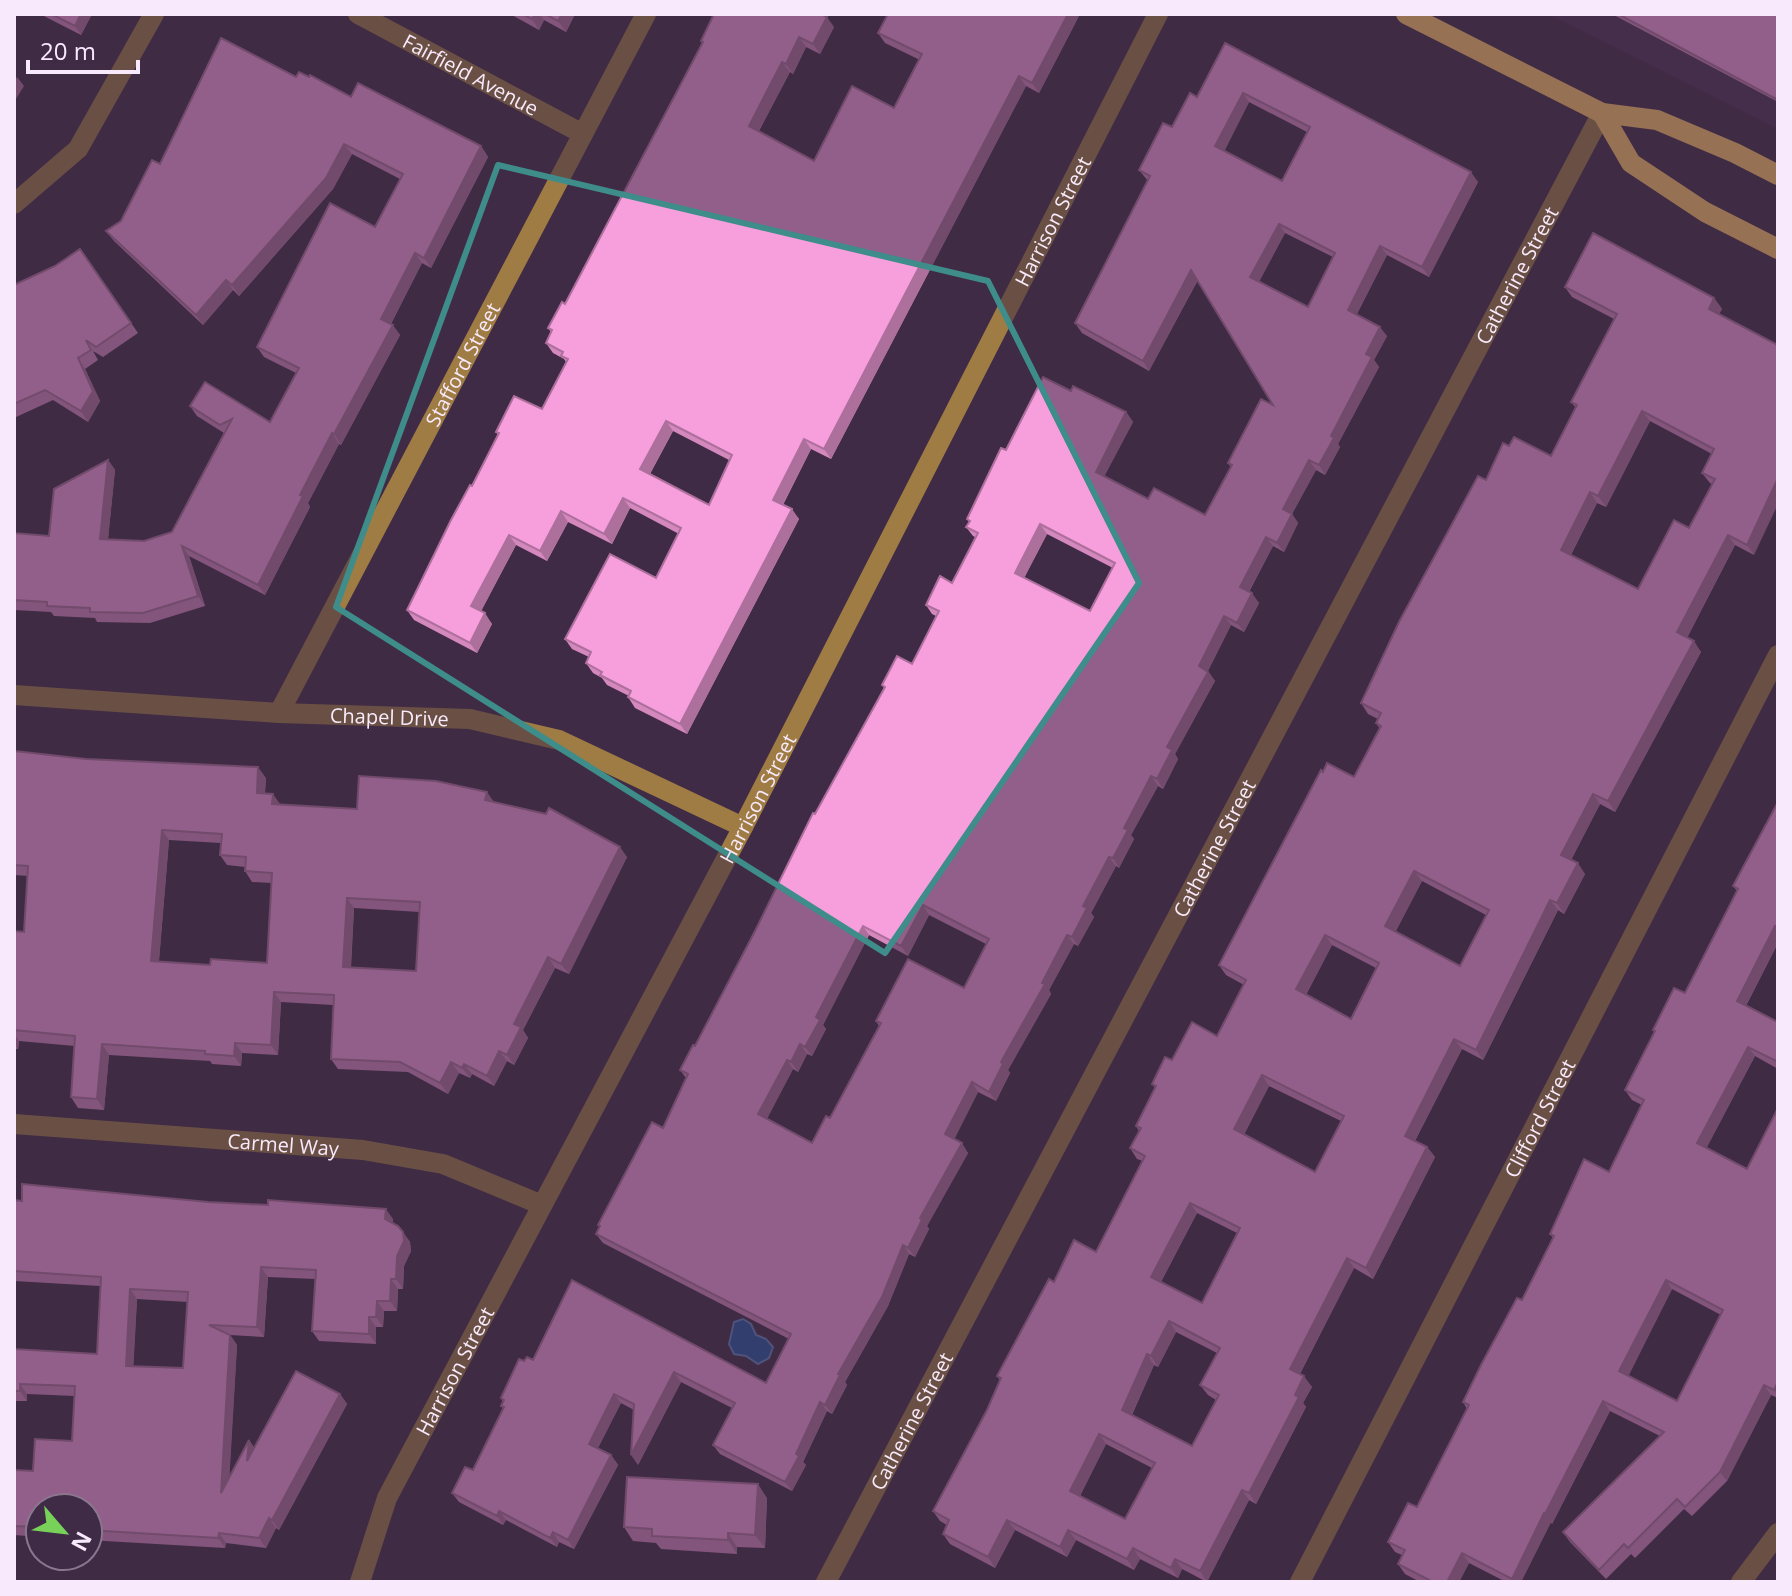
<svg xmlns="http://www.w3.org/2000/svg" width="1792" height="1596" font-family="'Open Sans',sans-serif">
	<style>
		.built { fill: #4b3153 }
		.water { fill: #22549d; stroke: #6281ba; stroke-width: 2 }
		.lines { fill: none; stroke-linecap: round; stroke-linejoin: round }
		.minor { stroke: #9e7c43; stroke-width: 20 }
		.major { stroke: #fec565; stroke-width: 20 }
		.wall { fill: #d488be; fill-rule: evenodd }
		.shaded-wall { fill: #ad6f9b }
		.building { fill: #f79edd; stroke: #ad6f9b; stroke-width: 2; fill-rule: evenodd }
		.marked { fill: none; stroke: #3e8d8a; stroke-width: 6; stroke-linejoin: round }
		.labels { text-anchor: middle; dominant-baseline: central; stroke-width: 8; stroke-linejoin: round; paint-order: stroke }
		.street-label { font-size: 20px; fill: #f8eafc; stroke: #402b46 }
	</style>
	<rect width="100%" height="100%" fill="#402b46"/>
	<polygon class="built" points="1548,14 1778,14 1778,129 1647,63"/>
	<polygon class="water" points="743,1319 751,1324 756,1335 766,1339 773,1347 769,1358 758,1364 746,1356 734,1354 729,1344 734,1322"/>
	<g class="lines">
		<g class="minor">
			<path id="s1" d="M 358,14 L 583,134"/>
			<polyline points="14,204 78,149 154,14"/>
			<path id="s2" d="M 14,695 L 279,713 L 470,719 L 559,740 L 743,827"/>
			<path id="s3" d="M 279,713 L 646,14"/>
			<path id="s4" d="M 14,1124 L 363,1150 L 443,1164 L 542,1205"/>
			<path id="s5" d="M 360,1582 L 387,1498 L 743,827 L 1158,14"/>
			<path id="s6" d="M 826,1582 L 1602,113"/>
			<path id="s7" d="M 1300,1582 L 1778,655"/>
			<polyline points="1741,1582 1778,1533"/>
		</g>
		<g class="major">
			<polyline points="1406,14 1602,113 1657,120 1735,153 1778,175"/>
			<polyline points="1602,113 1631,163 1705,212 1778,249"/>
		</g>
	</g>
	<g class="wall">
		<polygon points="40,14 92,14 81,35"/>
		<polygon points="510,14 575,14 566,32 544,20 539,30"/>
		<path d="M 888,14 L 1080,14 L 1039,93 L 1026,86 L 831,459 L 811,449 L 783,505 L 799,519 L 687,734 L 635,708 L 628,697 L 629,696 L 607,685 L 602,678 L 593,673 L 586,663 L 589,657 L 572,649 L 565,639 L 656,578 L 679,534 L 630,508 L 612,544 L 568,522 L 547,561 L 516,545 L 481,611 L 492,624 L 477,653 L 414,620 L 407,610 L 498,435 L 496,432 L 542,409 L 566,362 L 564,359 L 553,353 L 546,343 L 551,332 L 548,328 L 565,304 L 702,43 L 701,41 L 834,27 L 820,54 L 806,47 L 793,74 L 790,72 L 759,131 L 814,161 L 894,108 L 920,60 L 885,43 L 878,33 ZM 673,431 L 729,460 L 709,505 L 650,474 Z"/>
		<polygon points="1612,14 1778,14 1778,102"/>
		<path d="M 1225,43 L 1478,182 L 1429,277 L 1387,255 L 1357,314 L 1387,336 L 1374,360 L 1379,367 L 1338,444 L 1340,447 L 1325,475 L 1316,470 L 1292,514 L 1298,523 L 1284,552 L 1273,546 L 1249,592 L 1259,603 L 1244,632 L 1231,625 L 1208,671 L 1215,681 L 1175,754 L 1178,759 L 1163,789 L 1158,786 L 1131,835 L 1134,839 L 1119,868 L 1116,866 L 1091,913 L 1094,917 L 1078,946 L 1074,944 L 1049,990 L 1051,994 L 1008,1070 L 1010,1073 L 996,1101 L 978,1092 L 954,1139 L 968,1153 L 927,1226 L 929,1229 L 915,1257 L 909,1254 L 888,1306 L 845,1382 L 847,1385 L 832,1414 L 827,1411 L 803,1462 L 806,1465 L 792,1491 L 720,1454 L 713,1445 L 732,1408 L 681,1382 L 638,1465 L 634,1410 L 621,1403 L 598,1448 L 611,1455 L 618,1465 L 574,1549 L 559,1542 L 557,1547 L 506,1520 L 503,1525 L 459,1502 L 452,1493 L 473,1470 L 504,1409 L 501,1406 L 503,1402 L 501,1398 L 524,1361 L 533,1360 L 572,1280 L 766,1383 L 789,1339 L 603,1243 L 596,1234 L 600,1227 L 598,1225 L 663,1128 L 686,1078 L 680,1070 L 695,1046 L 815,814 L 884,688 L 882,685 L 912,664 L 936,616 L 932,614 L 926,605 L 952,583 L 975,537 L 973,536 L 966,527 L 969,522 L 967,519 L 1006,450 L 1071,391 L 1126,412 L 1133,422 L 1104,476 L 1148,499 L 1205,515 L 1231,467 L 1228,463 L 1273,405 L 1198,280 L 1149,371 L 1082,333 L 1075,323 L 1148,181 L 1139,170 L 1197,97 ZM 1249,102 L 1307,132 L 1282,181 L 1224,151 ZM 1285,233 L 1333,257 L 1308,307 L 1259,281 ZM 1047,534 L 1113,568 L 1090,611 L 1024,578 ZM 929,915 L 986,944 L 964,988 L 876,1021 L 879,1026 L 830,1118 L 812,1143 L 767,1118 L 793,1069 L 798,1072 L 807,1054 L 812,1056 L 826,1029 L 823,1025 L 869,935 L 908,956 Z"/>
		<polygon points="296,77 481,146 488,157 431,268 422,263 391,324 400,335 341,445 339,444 308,503 310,507 265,595 189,556 205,606 150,623 97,622 95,618 54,616 51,612 14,610 14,533 49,536 108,460 115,470 108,539 144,541 172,532 224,433 197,416 190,406 270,422 296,373 264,357 257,347 375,227 400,179 352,154 333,189 239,296 233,290 203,325 114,241 106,231 121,221 160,164"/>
		<polygon points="80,249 138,333 103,357 93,351 98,360 85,369 100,401 88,422 53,400 14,418 14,285 55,266"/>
		<path d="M 1565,287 L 1714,298 L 1722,309 L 1719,314 L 1754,555 L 1735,545 L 1687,638 L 1701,652 L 1615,812 L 1600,804 L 1571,860 L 1585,874 L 1564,914 L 1558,910 L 1483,1060 L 1462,1049 L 1415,1141 L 1427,1147 L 1435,1157 L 1373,1279 L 1354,1268 L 1300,1374 L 1312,1387 L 1303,1403 L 1306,1407 L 1256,1504 L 1249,1500 L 1207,1582 L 1182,1569 L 1178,1578 L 1140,1559 L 1134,1570 L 1076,1540 L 1067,1557 L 1015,1530 L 995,1568 L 950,1544 L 943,1534 L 947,1525 L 940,1521 L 933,1511 L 987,1410 L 1000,1380 L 997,1376 L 1054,1282 L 1096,1252 L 1143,1161 L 1137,1159 L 1130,1148 L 1139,1131 L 1136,1126 L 1155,1088 L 1152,1084 L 1172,1060 L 1217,1036 L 1244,985 L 1226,975 L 1219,965 L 1323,772 L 1354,777 L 1380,729 L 1376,723 L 1378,719 L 1368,714 L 1361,703 L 1486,480 L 1509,446 L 1551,456 L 1576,408 L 1571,402 L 1614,319 L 1572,297 ZM 1650,421 L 1712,454 L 1702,473 L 1710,483 L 1712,484 L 1689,528 L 1638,589 L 1571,555 L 1597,503 L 1606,507 ZM 1422,881 L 1486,915 L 1460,966 L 1395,932 ZM 1332,945 L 1376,968 L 1351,1019 L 1306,995 ZM 1269,1086 L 1341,1121 L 1315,1172 L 1244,1134 ZM 1197,1213 L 1237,1233 L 1202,1303 L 1161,1282 ZM 1176,1332 L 1217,1353 L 1200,1385 L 1208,1395 L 1216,1400 L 1192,1446 L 1132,1415 L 1154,1365 L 1158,1367 ZM 1106,1444 L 1152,1468 L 1125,1519 L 1080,1496 Z"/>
		<path d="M 14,751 L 266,778 L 265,793 L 280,805 L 357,809 L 494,802 L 627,857 L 569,974 L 555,968 L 523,1030 L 528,1038 L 514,1065 L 507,1061 L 494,1086 L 472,1074 L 470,1078 L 459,1073 L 448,1094 L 408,1072 L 338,1069 L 331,1059 L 333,1005 L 281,1002 L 278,1055 L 242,1053 L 241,1066 L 212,1064 L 210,1061 L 109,1055 L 104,1110 L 78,1108 L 71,1097 L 75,1046 L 19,1041 L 18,1049 L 14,1049 L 14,931 L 24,932 L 28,876 L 14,875 ZM 169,840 L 221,843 L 220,855 L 227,865 L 245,867 L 245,871 L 252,882 L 272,883 L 267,963 L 210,965 L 159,961 ZM 354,908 L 420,912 L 416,971 L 351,968 Z"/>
		<path d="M 1778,802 L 1778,943 L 1746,1006 L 1778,1022 L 1778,1069 L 1755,1056 L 1706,1148 L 1747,1169 L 1778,1108 L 1778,1398 L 1771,1395 L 1727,1481 L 1692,1516 L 1684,1509 L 1635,1558 L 1631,1554 L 1606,1579 L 1570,1542 L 1563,1532 L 1660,1436 L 1610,1411 L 1552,1524 L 1551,1522 L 1521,1582 L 1506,1582 L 1469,1563 L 1459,1582 L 1420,1582 L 1405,1574 L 1398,1564 L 1402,1555 L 1395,1552 L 1388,1542 L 1417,1507 L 1467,1409 L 1463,1402 L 1522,1300 L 1553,1238 L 1550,1234 L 1609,1172 L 1642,1105 L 1632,1100 L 1625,1090 L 1655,1033 L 1653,1030 L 1685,993 L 1737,891 L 1733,886 ZM 1672,1289 L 1721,1315 L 1677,1401 L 1628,1376 Z"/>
		<path d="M 14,1200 L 393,1219 L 393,1223 L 398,1226 L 410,1242 L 411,1251 L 404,1266 L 403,1289 L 398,1289 L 397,1311 L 384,1311 L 383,1327 L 376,1327 L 376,1344 L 319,1341 L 312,1331 L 315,1279 L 268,1277 L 264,1337 L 230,1335 L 237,1345 L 229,1477 L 249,1440 L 254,1448 L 340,1394 L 347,1404 L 279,1530 L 276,1528 L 266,1548 L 226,1543 L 225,1548 L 88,1540 L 88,1508 L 40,1508 L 40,1537 L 14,1535 L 14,1470 L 33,1471 L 72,1441 L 75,1396 L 27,1394 L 27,1401 L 14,1401 L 14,1349 L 97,1354 L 100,1286 L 14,1281 ZM 137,1299 L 188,1302 L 183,1368 L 133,1366 Z"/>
		<polygon points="767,1498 765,1548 737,1547 737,1554 661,1549 656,1543 633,1541 624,1527"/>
	</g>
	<g class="shaded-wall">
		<polygon points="81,14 92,14 81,35 75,26"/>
		<polygon points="535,14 540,14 544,20 539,30 532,19"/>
		<polygon points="562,14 575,14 566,32 558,21"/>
		<polygon points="1068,14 1080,14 1039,93 1032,83"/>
		<polygon points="827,17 834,27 820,54 813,44"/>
		<polygon points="799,37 806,47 793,74 786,64"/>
		<polygon points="782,62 790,72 756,136 749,126"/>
		<polygon points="1019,76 1026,86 831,459 824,449"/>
		<polygon points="17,77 24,86 14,102 14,82"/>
		<polygon points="1243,93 1249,102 1222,156 1215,146"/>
		<polygon points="344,144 352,154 333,189 239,296 232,285"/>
		<polygon points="481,146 488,157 431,268 424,258"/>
		<polygon points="1471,172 1478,182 1429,277 1422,267"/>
		<polygon points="1279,224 1285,233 1257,286 1250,277"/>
		<polygon points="1380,246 1387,255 1354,319 1348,310"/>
		<polygon points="415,253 422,263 388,329 381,319"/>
		<polygon points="1191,270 1198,279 1149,371 1143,361"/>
		<polygon points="226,280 233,290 203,325 196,315"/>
		<polygon points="1714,298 1722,309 1716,319 1709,309"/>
		<polygon points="393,325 400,335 341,445 334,434"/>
		<polygon points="1380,327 1387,336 1374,360 1379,367 1338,444 1340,447 1325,475 1319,465 1366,354"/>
		<polygon points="78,358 85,369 100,401 88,422 81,411"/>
		<polygon points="1642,411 1650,421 1606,507 1598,496"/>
		<polygon points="1126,412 1133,422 1102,481 1096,472"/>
		<polygon points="666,421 673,431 647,479 640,469"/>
		<polygon points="332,433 339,444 308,503 310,507 265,595 258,585 300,495"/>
		<polygon points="804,439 811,449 780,510 773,500"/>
		<polygon points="108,460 115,470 107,549 100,539"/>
		<polygon points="1309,460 1316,470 1292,514 1298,523 1284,552 1277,543 1283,509"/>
		<polygon points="1778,478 1778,504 1754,555 1747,545"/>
		<polygon points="1590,492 1597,503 1568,560 1561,550"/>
		<polygon points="623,498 630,508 612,544 604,534"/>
		<polygon points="792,509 799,519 687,734 680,724"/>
		<polygon points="561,511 568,522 547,561 540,551"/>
		<polygon points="1040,524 1047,534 1022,582 1015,573"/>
		<polygon points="509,535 516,545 478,617 471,606"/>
		<polygon points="1728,535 1735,545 1684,643 1677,632"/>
		<polygon points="1266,537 1273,546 1246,596 1240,587"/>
		<polygon points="182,546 189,556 205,606 198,596"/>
		<polygon points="1252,593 1259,603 1244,632 1237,623"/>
		<polygon points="485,613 492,624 477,653 470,643"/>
		<polygon points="1224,616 1231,625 1205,676 1199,666"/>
		<polygon points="1694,641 1701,652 1615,812 1608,801"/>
		<polygon points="1208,672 1215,681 1175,754 1178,759 1163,789 1157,779 1167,747"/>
		<polygon points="258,767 266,778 264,803 257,793"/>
		<polygon points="1151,776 1158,786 1131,835 1134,839 1119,868 1113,858 1124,828"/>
		<polygon points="487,792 494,802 485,800"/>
		<polygon points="273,794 280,804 272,804"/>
		<polygon points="1593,794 1600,804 1568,866 1561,855"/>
		<polygon points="162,830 169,840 158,971 151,961"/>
		<polygon points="620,847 627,857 569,974 561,964"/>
		<polygon points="1109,857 1116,866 1091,913 1094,917 1078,946 1072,937 1083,906"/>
		<polygon points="1578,863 1585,874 1564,914 1557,903"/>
		<polygon points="1414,871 1422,881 1393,937 1385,926"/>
		<polygon points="347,898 354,908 350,978 343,967"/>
		<polygon points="1550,900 1558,910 1483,1060 1476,1050"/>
		<polygon points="923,905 929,915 908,956 901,946"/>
		<polygon points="863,926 869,935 823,1025 826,1029 812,1056 805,1047 816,1017"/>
		<polygon points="1775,926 1778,931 1778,943 1743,1011 1737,1001"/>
		<polygon points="1067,935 1074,944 1049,990 1051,994 1008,1070 1010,1073 996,1101 989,1092 1001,1062"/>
		<polygon points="1325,935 1332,945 1303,1000 1296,989"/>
		<polygon points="548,957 555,968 523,1030 528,1038 514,1065 507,1055 514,1024"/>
		<polygon points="274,992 281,1002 278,1055 271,1045"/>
		<polygon points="14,1034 19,1041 18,1049 14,1043"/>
		<polygon points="1454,1039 1462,1049 1412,1146 1405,1136"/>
		<polygon points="235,1043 242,1053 241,1066 234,1056"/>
		<polygon points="102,1044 109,1055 104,1110 97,1099"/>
		<polygon points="800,1044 807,1054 798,1072 791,1062"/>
		<polygon points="1748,1047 1755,1056 1704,1153 1697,1143"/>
		<polygon points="499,1051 507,1061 494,1086 487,1076"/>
		<polygon points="787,1060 793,1069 765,1123 758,1114"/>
		<polygon points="451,1062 459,1073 448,1094 440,1083"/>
		<polygon points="464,1064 472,1074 470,1078 462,1068"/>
		<polygon points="1262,1075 1269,1086 1242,1139 1234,1129"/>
		<polygon points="972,1082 978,1092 952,1144 945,1134"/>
		<polygon points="962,1143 968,1153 927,1226 929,1229 915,1257 908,1248 920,1218"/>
		<polygon points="1427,1147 1435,1157 1373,1279 1366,1268"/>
		<polygon points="1190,1203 1197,1213 1158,1287 1151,1277"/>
		<polygon points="386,1209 393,1219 392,1229 385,1219"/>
		<polygon points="403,1232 410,1242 411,1251 404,1266 403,1289 396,1279 397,1256"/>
		<polygon points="903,1245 909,1254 888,1306 845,1382 847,1385 832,1414 825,1405 838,1374"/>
		<polygon points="1347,1258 1354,1268 1297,1379 1290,1369"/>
		<polygon points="261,1267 268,1277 264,1337 257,1327"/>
		<polygon points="391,1279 398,1289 397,1311 390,1301"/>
		<polygon points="1666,1280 1672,1289 1626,1381 1619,1371"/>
		<polygon points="130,1289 137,1299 133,1376 126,1366"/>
		<polygon points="377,1301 384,1311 383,1327 376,1317"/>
		<polygon points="369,1317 376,1327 376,1344 369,1334"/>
		<polygon points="1169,1321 1176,1332 1158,1367 1151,1356"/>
		<polygon points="230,1335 237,1345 228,1503 221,1493"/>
		<polygon points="1147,1354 1154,1365 1129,1420 1122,1410"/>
		<polygon points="674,1372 681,1382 638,1465 631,1455"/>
		<polygon points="1304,1376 1312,1387 1303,1403 1306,1407 1256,1504 1249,1493"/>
		<polygon points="1778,1382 1778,1396 1774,1390"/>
		<polygon points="20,1384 27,1394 27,1401 20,1391"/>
		<polygon points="1764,1385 1771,1395 1727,1481 1720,1472"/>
		<polygon points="340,1394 347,1404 279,1530 272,1520"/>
		<polygon points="614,1394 621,1403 595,1453 589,1444"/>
		<polygon points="1603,1401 1610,1411 1552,1524 1545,1514"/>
		<polygon points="820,1402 827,1411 803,1462 806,1465 792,1491 785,1482 796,1454"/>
		<polygon points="1099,1434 1106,1444 1077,1501 1070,1491"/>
		<polygon points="249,1440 256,1450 247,1461"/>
		<polygon points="611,1455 618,1465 574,1549 568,1540"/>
		<polygon points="758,1484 767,1498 765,1548 755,1535"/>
		<polygon points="1242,1490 1249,1500 1207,1582 1200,1571"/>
		<polygon points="499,1511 506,1520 503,1525 497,1516"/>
		<polygon points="1544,1513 1551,1522 1521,1582 1514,1582 1512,1579"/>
		<polygon points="269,1518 276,1528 266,1548 259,1538"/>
		<polygon points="1007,1520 1015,1530 995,1568 988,1557"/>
		<polygon points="1068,1530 1076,1540 1067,1557 1060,1547"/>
		<polygon points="553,1532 559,1542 557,1547 550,1538"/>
		<polygon points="219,1533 226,1543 225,1548 218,1538"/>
		<polygon points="728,1533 737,1547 737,1554 728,1540"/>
		<polygon points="1133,1548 1140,1559 1134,1570 1127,1559"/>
		<polygon points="1462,1553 1469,1563 1459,1582 1447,1582"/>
		<polygon points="1175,1559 1182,1569 1178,1578 1171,1568"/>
	</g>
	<g class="building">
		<polygon points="51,14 81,14 75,26"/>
		<polygon points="522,14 535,14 532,19"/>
		<polygon points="545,14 562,14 558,21"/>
		<path d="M 714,14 L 821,14 L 827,17 L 813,44 L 799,37 L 786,64 L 782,62 L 749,126 L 814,161 L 852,86 L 894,108 L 922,54 L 878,33 L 888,14 L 1068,14 L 1032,83 L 1019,76 L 824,449 L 804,439 L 773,500 L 792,509 L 680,724 L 628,697 L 631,691 L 600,675 L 602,672 L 586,663 L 591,652 L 565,639 L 610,554 L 656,578 L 681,528 L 623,498 L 604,534 L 561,511 L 540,551 L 509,535 L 471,606 L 485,613 L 470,643 L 407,610 L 451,520 L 470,485 L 472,486 L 499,433 L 496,432 L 514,396 L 542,409 L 568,359 L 561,356 L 563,352 L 546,343 L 552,330 L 548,328 L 562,302 L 565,304 L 703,42 L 701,41 ZM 666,421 L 732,455 L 709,505 L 640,469 Z"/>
		<polygon points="1618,14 1778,14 1778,100"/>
		<polygon points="221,38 296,77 299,72 309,77 310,75 351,97 358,83 481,146 424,258 415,253 381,319 393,325 334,434 332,433 300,495 303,496 258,585 182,546 198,596 143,613 90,612 90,608 47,606 47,602 14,600 14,533 49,536 54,489 108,460 100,539 144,541 172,532 232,419 220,425 190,406 205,382 270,422 299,368 257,347 330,203 375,227 403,174 344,144 326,178 232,285 226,280 196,315 106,231 121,221 152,160 160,164"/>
		<path d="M 1225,43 L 1471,172 L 1422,267 L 1380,246 L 1348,310 L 1380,327 L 1366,354 L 1372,357 L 1331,436 L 1334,438 L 1319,465 L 1309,460 L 1283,509 L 1292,514 L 1277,543 L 1266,537 L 1240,587 L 1252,593 L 1237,623 L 1224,616 L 1199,666 L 1208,672 L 1167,747 L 1172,750 L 1157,779 L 1151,776 L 1124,828 L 1128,830 L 1113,858 L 1109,857 L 1083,906 L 1087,908 L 1072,937 L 1067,935 L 1042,983 L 1045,984 L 1001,1062 L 1003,1064 L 989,1092 L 972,1082 L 945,1134 L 962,1143 L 920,1218 L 922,1220 L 908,1248 L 903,1245 L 882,1297 L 838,1374 L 840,1375 L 825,1405 L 820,1402 L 796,1454 L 799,1456 L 785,1482 L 713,1445 L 735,1403 L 674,1372 L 631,1455 L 634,1404 L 614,1394 L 589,1444 L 611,1455 L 568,1540 L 553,1532 L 550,1538 L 499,1511 L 497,1516 L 452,1493 L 465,1467 L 473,1470 L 504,1407 L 501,1406 L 504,1400 L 501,1398 L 519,1359 L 524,1361 L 527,1357 L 533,1360 L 572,1280 L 766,1383 L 791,1334 L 596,1234 L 600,1226 L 598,1225 L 652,1122 L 663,1128 L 688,1074 L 680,1070 L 693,1045 L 695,1046 L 755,931 L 813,813 L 815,814 L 885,687 L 882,685 L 897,656 L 912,664 L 939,611 L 926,605 L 940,576 L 952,583 L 978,533 L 966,527 L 970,521 L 967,519 L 1001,448 L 1006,450 L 1043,377 L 1071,391 L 1073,386 L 1126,412 L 1096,472 L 1148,499 L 1154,488 L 1205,515 L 1232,465 L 1228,463 L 1261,399 L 1273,405 L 1191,270 L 1143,361 L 1075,323 L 1150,176 L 1139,170 L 1163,123 L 1172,127 L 1190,93 L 1197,97 ZM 1243,93 L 1310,127 L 1282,181 L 1215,146 ZM 1279,224 L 1335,253 L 1308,307 L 1250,277 ZM 1040,524 L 1115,563 L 1090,611 L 1015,573 ZM 923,905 L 989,939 L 964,988 L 908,959 L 876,1021 L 881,1023 L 830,1118 L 826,1116 L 812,1143 L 758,1114 L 787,1060 L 791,1062 L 800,1044 L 805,1047 L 820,1020 L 816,1017 L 863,926 L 901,946 Z"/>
		<path d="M 1593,233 L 1714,298 L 1709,309 L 1778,345 L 1778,478 L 1747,545 L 1728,535 L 1677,632 L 1694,641 L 1608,801 L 1593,794 L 1561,855 L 1578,863 L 1557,903 L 1550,900 L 1476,1050 L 1454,1039 L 1405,1136 L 1427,1147 L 1366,1268 L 1347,1258 L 1290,1369 L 1304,1376 L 1295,1395 L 1299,1397 L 1249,1493 L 1242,1490 L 1200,1571 L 1175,1559 L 1171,1568 L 1133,1548 L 1127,1559 L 1068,1530 L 1060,1547 L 1007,1520 L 988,1557 L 943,1534 L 949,1520 L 933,1511 L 987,1410 L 1001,1378 L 997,1376 L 1049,1279 L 1054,1282 L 1074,1240 L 1096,1252 L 1145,1156 L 1130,1148 L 1141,1128 L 1136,1126 L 1156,1086 L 1152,1084 L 1165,1057 L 1172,1060 L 1192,1022 L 1217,1036 L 1246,980 L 1219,965 L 1321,770 L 1323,772 L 1327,763 L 1354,777 L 1381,726 L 1376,723 L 1381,713 L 1361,703 L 1399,622 L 1478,476 L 1486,480 L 1503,443 L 1509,446 L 1514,437 L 1551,456 L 1577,405 L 1571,402 L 1617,314 L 1565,287 ZM 1642,411 L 1714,449 L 1702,473 L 1715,479 L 1689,528 L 1674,520 L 1638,589 L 1561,550 L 1590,492 L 1598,496 ZM 1414,871 L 1489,910 L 1460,966 L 1385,926 ZM 1325,935 L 1379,963 L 1351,1019 L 1296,989 ZM 1262,1075 L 1344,1116 L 1315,1172 L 1234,1129 ZM 1190,1203 L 1240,1228 L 1202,1303 L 1151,1277 ZM 1169,1321 L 1220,1348 L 1200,1385 L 1219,1395 L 1192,1446 L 1122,1410 L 1147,1354 L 1151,1356 ZM 1099,1434 L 1155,1463 L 1125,1519 L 1070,1491 Z"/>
		<polygon points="80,249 131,323 96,347 86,340 91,350 78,358 93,391 81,411 45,390 14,404 14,285 55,266"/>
		<path d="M 14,751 L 86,759 L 258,767 L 257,793 L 273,794 L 272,804 L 357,809 L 359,776 L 436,781 L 487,792 L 485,800 L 546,814 L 549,808 L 620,847 L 561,964 L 548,957 L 514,1024 L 521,1027 L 507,1055 L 499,1051 L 487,1076 L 464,1064 L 462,1068 L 451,1062 L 440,1083 L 400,1062 L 331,1059 L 334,995 L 274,992 L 271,1045 L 235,1043 L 234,1056 L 205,1054 L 205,1051 L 102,1044 L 97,1099 L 71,1097 L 75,1036 L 14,1030 L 14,931 L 24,932 L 28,866 L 14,865 ZM 162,830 L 222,834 L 220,855 L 246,857 L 245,871 L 272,873 L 267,963 L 211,959 L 210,965 L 151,961 ZM 347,898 L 420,902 L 416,971 L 343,967 Z"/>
		<path d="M 1778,802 L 1778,928 L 1775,926 L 1737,1001 L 1778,1022 L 1778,1062 L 1748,1047 L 1697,1143 L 1747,1169 L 1778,1108 L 1778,1382 L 1774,1390 L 1764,1385 L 1720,1472 L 1685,1507 L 1677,1499 L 1628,1548 L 1624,1544 L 1599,1570 L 1563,1532 L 1664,1432 L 1603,1401 L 1545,1514 L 1544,1513 L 1512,1579 L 1462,1553 L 1447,1582 L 1433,1582 L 1398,1564 L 1405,1550 L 1388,1542 L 1408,1503 L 1417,1507 L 1469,1405 L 1463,1402 L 1481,1365 L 1517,1298 L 1522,1300 L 1554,1236 L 1550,1234 L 1584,1159 L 1609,1172 L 1644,1100 L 1625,1090 L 1655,1031 L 1653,1030 L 1674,988 L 1685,993 L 1738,889 L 1733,886 ZM 1666,1280 L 1723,1310 L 1677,1401 L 1619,1371 Z"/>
		<path d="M 22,1184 L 208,1202 L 268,1205 L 268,1200 L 386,1209 L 385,1219 L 398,1226 L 403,1232 L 404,1241 L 397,1256 L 396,1279 L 391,1279 L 390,1301 L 377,1301 L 376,1317 L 369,1317 L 369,1334 L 312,1331 L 316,1270 L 261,1267 L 257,1327 L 209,1325 L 230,1335 L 221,1493 L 249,1440 L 247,1461 L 296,1371 L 340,1394 L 272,1520 L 269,1518 L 259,1538 L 219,1533 L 218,1538 L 88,1530 L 88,1508 L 40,1508 L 40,1527 L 14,1526 L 14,1470 L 33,1471 L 35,1439 L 72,1441 L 75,1386 L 20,1384 L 20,1391 L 14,1391 L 14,1349 L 97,1354 L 101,1277 L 14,1271 L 14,1200 L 22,1201 ZM 130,1289 L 188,1292 L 183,1368 L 126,1366 Z"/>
		<polygon points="627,1477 758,1484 755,1535 728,1533 728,1540 652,1536 652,1529 624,1527"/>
	</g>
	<path d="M0 0H1792V1596H0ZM 498,165 L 988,281 L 1139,583 L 885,953 L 336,607 Z" fill="#402b46" fill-opacity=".55" fill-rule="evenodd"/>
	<path class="marked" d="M 498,165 L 988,281 L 1139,583 L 885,953 L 336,607 Z"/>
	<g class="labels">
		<g class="street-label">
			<text stroke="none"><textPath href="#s1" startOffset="128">Fairfield Avenue</textPath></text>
			<text stroke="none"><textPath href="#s5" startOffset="1528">Harrison Street</textPath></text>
			<text stroke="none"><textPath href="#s6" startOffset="1478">Catherine Street</textPath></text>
			<text stroke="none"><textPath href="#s3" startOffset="394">Stafford Street</textPath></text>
			<text stroke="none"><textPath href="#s2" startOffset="376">Chapel Drive</textPath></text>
			<text stroke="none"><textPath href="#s5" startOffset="880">Harrison Street</textPath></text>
			<text stroke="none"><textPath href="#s6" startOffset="830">Catherine Street</textPath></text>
			<text stroke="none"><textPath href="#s7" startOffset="522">Clifford Street</textPath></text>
			<text stroke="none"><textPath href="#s4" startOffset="270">Carmel Way</textPath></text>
			<text stroke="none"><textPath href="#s5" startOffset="232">Harrison Street</textPath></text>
			<text stroke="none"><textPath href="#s6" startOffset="182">Catherine Street</textPath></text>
		</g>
	</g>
	<rect width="1792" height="1596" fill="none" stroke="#f8eafc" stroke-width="32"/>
	<g transform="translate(64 1532) rotate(118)"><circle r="38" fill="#402b46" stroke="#8a778f" stroke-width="2"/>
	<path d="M0-6L14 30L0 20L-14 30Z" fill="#78d259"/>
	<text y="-12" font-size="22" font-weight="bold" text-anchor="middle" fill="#f8eafc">N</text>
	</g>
	<path d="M28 60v12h110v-12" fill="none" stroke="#f8eafc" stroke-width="4"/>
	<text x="40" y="60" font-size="24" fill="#f8eafc" stroke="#402b46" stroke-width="6" paint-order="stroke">20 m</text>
</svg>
